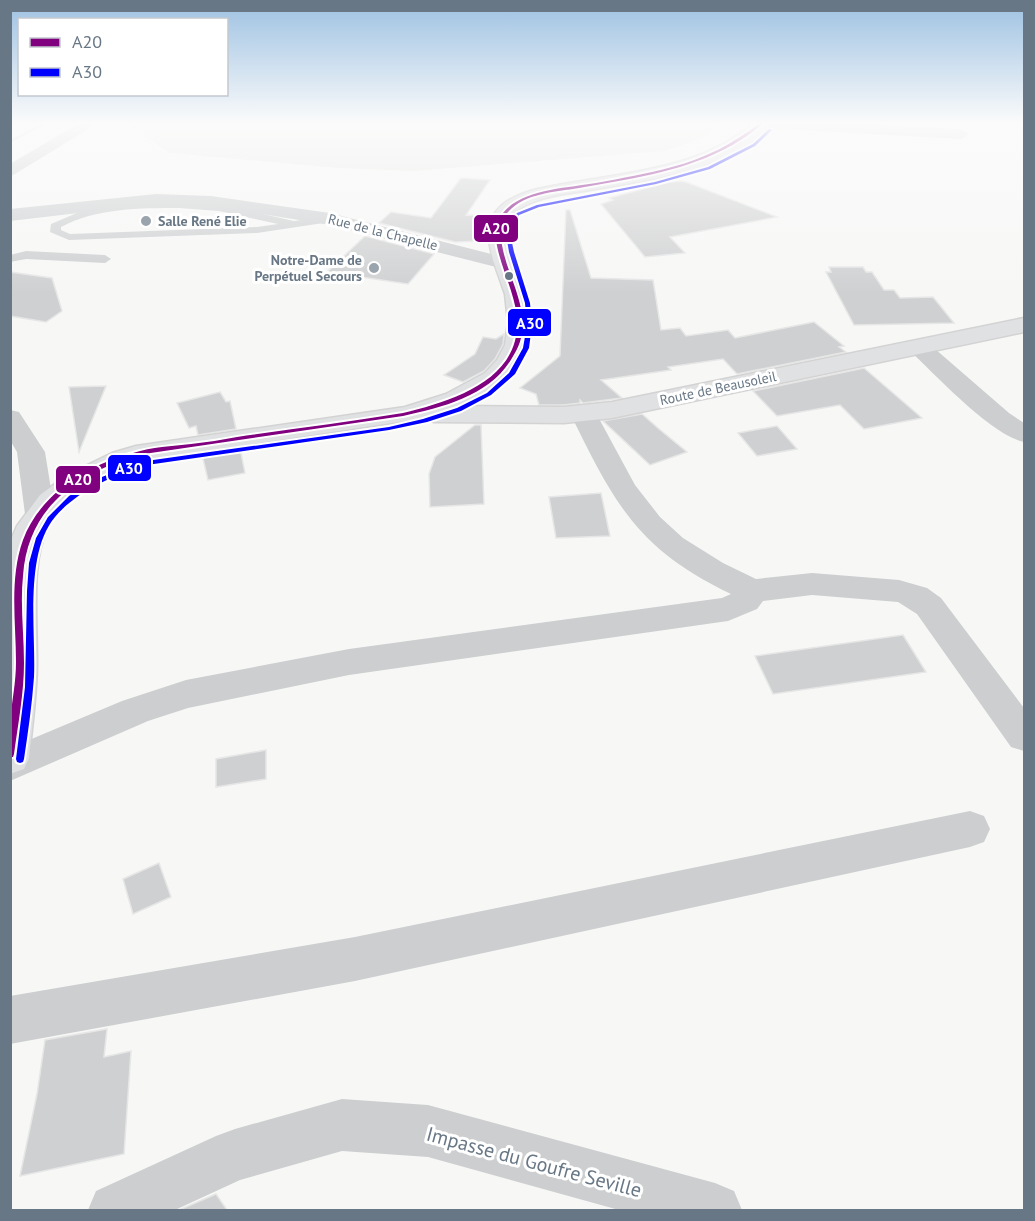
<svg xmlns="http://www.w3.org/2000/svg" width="1035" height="1221" font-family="'PT Sans',sans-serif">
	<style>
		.green { fill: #e6eae4 }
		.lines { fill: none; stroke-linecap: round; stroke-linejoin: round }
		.stream { fill: #ced5d8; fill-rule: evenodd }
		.building { fill: #cfd0d1; stroke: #e6e6e6; stroke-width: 1.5 }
		.secondary-casing { stroke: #d3d3d4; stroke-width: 3 }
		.lane { fill: #cccecf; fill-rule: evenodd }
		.street { fill: #cccecf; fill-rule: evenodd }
		.secondary { fill: #e0e1e2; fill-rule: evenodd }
		.bus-1-casing { stroke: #fff; stroke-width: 4 }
		.bus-2-casing { stroke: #fff; stroke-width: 4 }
		.bus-1 { fill: #800080; fill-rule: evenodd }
		.bus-2 { fill: #00f; fill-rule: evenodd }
		.poi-dot { fill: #9aa4ad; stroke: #fff; stroke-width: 2 }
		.bus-dot { fill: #687785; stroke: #fff; stroke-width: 2 }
		.labels { text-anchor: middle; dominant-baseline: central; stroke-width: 6; stroke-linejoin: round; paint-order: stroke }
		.far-poi-label { font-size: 14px; font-weight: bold; fill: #687785; stroke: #fff; text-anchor: start }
		.far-street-label { font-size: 14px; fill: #687785; stroke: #fff }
		.near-street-label { font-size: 20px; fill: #687785; stroke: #fff }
		.line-badge { stroke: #fff; stroke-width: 2 }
		.badge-label { font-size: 16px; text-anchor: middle; font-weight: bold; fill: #fff }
	</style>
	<rect width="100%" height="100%" fill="#f7f7f6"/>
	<polygon class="green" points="131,122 717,122 708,136 665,151 414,171 338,168 169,153 130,126"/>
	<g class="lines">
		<polygon class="stream" points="44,122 50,122 10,143 10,140"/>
	</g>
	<g class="building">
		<polygon points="461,178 490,180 466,215 489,216 479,241 455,242 379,223 391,212 431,218"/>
		<polygon points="680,181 686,182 777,217 670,237 685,253 645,257 601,204 613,200 609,198 669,182"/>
		<polygon points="566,210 570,210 591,278 653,280 661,330 680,328 686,336 728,330 735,338 814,322 844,346 839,347 846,352 737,374 723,359 668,367 671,370 601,380 622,398 583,403 580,400 580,403 564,405 539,405 536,394 520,388 560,356"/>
		<polygon points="365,236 434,254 408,284 327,272"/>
		<polygon points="829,267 863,267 866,272 872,272 884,290 894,290 900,298 933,297 954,323 854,325 826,272 831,272"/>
		<polygon points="10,272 52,278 62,311 46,322 10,316"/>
		<polygon points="504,334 503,344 495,359 484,371 463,382 444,375 475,354 483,337 496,339"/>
		<polygon points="864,368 922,418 864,429 840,405 777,416 753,391"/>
		<polygon points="106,386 79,452 69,387"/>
		<polygon points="220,392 226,402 230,401 236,429 198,435 196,426 189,428 177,403"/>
		<polygon points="642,414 659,429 687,452 650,465 603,421"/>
		<polygon points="475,425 481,425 484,504 430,507 429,474 435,457"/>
		<polygon points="777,426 797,449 757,456 738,433"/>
		<polygon points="240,448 245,473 208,480 202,454"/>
		<polygon points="601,493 610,536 556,538 549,497"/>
		<polygon points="903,635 926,672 773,694 755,656"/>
		<polygon points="266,750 266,779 216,787 216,759"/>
		<polygon points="159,863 171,897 133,914 123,879"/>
		<polygon points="107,1029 104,1057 131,1051 124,1154 20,1176 37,1094 45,1040"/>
		<polygon points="216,1194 227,1210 179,1210"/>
	</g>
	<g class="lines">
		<defs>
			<path id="secondary" d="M 754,122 L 771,122 C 735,171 640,181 584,191 C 565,194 544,196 526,205 C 516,210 509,217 506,228 C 508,240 510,253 514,264 C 518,274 524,284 527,294 C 541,352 511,388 458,406 L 564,407 L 612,402 L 1024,318 L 1024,332 L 612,418 L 564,423 L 434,422 L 424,418 L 141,461 C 22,504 36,553 37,662 C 37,694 32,726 29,758 L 24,769 L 10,774 L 10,542 L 17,526 L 40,495 L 67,475 L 112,453 L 136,446 L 405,407 L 446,394 L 485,373 L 497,360 L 505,345 L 508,322 L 505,294 L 493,260 L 486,228 C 492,215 500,204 513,198 C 532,188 554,186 575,182 C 635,172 708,165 754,122 Z"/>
		</defs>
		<use href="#secondary" class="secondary-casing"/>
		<g class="lane">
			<path d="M 142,202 L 219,204 L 294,221 L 330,216 L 336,219 L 330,222 L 257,233 L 69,240 L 50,232 L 51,224 L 84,210 ZM 179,208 L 219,211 L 278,224 L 257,227 L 70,234 L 61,230 L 61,227 C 96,208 140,208 179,208 Z"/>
			<polygon points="26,251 105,255 111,259 105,263 26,259 10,262 10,255"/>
		</g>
		<g class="street">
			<polygon points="81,122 100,122 10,177 10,164"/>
			<polygon points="829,122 961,129 969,134 961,139 762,128 754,123"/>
			<polygon points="156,194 211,196 330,213 511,259 514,263 511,267 504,269 330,225 211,206 156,204 10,221 10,209"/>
			<path d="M 919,340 L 927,342 L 1009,413 L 1024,423 L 1024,442 C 991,435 937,376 911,352 L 907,347 L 911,342 Z"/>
			<path d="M 583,405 L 592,408 L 596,413 L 635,485 L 660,517 L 683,538 L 723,563 L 756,579 L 812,573 L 899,580 L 927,588 L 941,598 L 1024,708 L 1024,751 L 1011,747 L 917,614 L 898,602 L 812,595 L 763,601 L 757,609 L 728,621 L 349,675 L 188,708 L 148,721 L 10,781 L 10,748 L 122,701 L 186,680 L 349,649 L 722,598 L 731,594 C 637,549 614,503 570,413 L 574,408 Z"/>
			<polygon points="10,410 19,412 45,452 55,514 50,521 40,523 30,521 25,514 17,452 10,440"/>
			<polygon points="970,811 984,816 990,829 984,842 970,847 355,981 10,1044 10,996 355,937"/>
			<polygon points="342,1099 428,1105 715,1183 734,1191 742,1210 619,1210 428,1157 342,1151 240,1180 175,1210 88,1210 96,1191 216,1136 235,1129"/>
		</g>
		<use href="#secondary" class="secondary"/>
		<defs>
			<path id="bus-1" d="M 761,122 L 765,122 C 725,157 675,171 624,180 C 609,183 594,185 579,188 C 555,192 525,193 508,212 C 496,225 499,230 502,245 C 506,269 519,291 522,315 C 524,332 521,344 512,358 C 490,396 443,407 403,416 L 137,455 C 75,476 28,507 23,576 C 20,605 24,634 24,663 C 24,693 18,724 14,754 L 13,757 L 10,757 C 10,745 10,733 10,721 C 12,701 16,682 16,662 C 16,622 9,579 23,540 C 40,494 87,465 133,453 C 152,447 172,446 191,444 C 207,442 222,440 237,437 C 292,429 348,422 403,413 C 452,401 522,380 517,317 C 514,292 502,270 497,246 C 495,231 491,226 503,213 C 522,189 568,188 596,183 C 622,178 647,174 672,167 C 706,158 733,144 761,122 Z"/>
			<path id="bus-2" d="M 769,129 L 772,130 L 755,146 L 710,169 L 656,184 L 539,207 L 519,215 L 509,229 L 514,252 L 530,303 L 532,325 L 529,348 L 515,374 L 491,395 L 461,411 L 427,422 L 389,430 L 140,466 C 110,478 77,491 55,517 C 24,554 36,631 34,677 C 32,705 28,732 24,759 L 23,762 L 20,763 L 17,762 L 16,759 L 25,687 L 27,591 L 29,563 L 36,538 L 48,517 L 69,496 L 97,479 L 139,462 L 389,427 L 423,419 L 457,408 L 487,393 L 509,373 L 523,348 L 527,325 L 525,303 L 509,252 L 505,229 L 517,213 L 537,205 L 655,182 L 708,167 L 753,144 Z"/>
		</defs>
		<use href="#bus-1" class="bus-1-casing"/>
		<use href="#bus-2" class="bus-2-casing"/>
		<use href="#bus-1" class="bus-1"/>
		<use href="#bus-2" class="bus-2"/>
	</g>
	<linearGradient id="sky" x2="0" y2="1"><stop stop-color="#9dc1e2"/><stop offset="0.42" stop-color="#fbfbfb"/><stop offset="1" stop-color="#fbfbfb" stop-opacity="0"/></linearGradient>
	<rect width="1035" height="293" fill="url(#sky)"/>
	<g class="poi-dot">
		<circle cx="146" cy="221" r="6"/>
		<circle cx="374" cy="268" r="6"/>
	</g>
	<circle class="bus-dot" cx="509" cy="276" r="5"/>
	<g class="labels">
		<g class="far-poi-label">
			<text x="158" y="221">Salle René Elie</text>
			<text x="362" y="260" text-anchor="end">Notre-Dame de<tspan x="362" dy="16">Perpétuel Secours</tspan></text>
		</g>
		<g class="far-street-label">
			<text transform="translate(383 232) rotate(14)">Rue de la Chapelle</text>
			<text transform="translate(718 388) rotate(-12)">Route de Beausoleil</text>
		</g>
		<g class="near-street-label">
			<text transform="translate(534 1162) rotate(15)">Impasse du Goufre Seville</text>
		</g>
	</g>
	<g class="line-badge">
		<rect x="473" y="214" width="46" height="29" rx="6" fill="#800080"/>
		<rect x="507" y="308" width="45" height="29" rx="6" fill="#00f"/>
		<rect x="107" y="454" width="45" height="28" rx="6" fill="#00f"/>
		<rect x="55" y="465" width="46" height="29" rx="6" fill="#800080"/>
	</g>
	<g class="badge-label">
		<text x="496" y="234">A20</text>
		<text x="530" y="329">A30</text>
		<text x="129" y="474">A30</text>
		<text x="78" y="485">A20</text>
	</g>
	<rect width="1035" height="1221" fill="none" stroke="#687785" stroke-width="24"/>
	<rect x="18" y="18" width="210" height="78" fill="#ffffff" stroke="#c3c9ce" stroke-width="1.5"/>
	<rect x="30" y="38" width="30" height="9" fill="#800080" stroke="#c3c9ce" stroke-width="1.5"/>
	<text x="72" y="48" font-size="18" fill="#687785">A20</text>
	<rect x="30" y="68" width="30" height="9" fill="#0000ff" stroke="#c3c9ce" stroke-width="1.5"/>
	<text x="72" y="78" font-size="18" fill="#687785">A30</text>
</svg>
